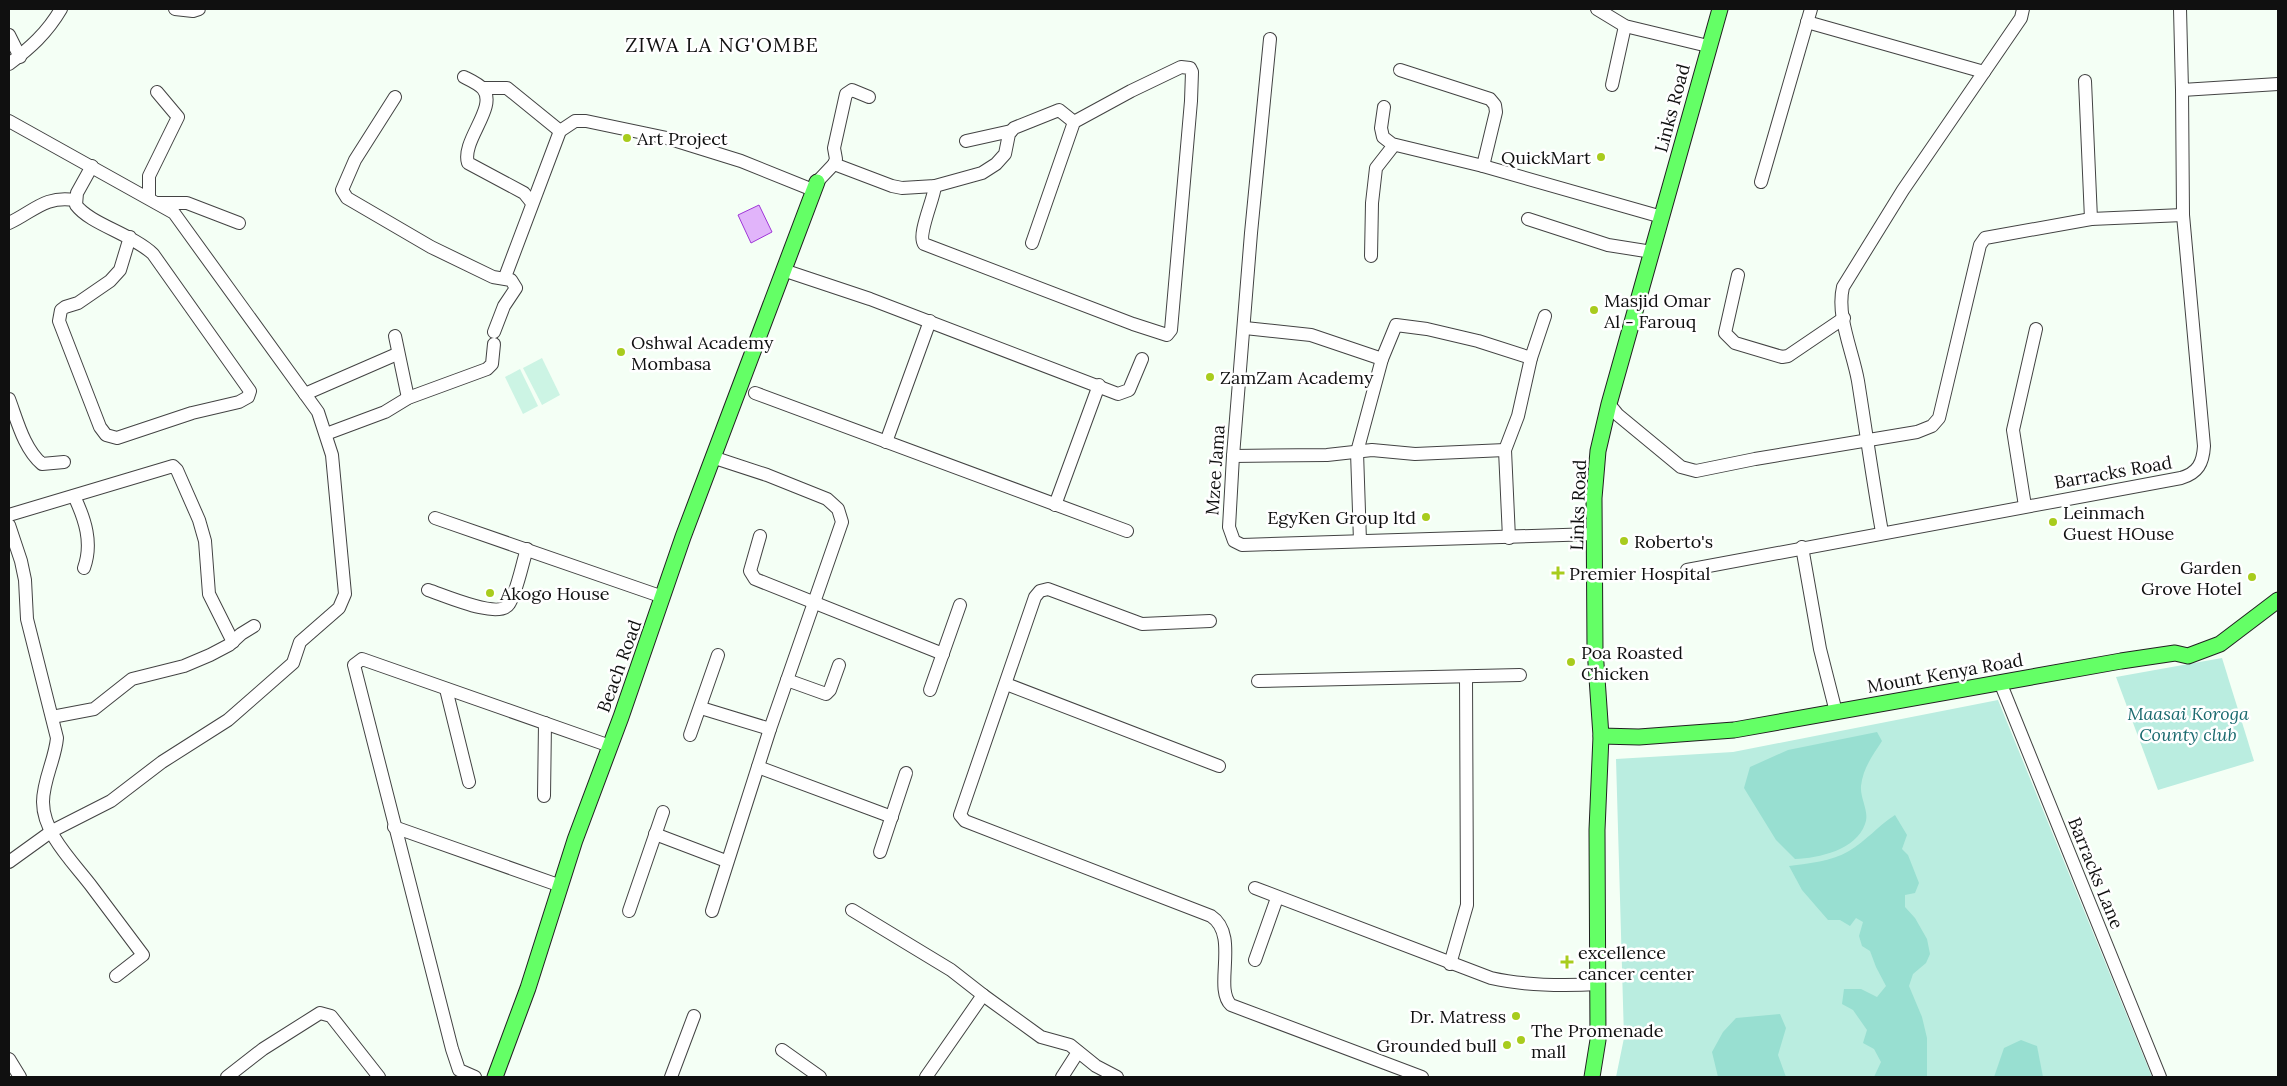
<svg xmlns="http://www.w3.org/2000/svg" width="2287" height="1086" font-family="Lora,serif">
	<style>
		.green { fill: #baede0 }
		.forest { fill: #98dfd1 }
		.pitch { fill: #ccf4e4 }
		.water { fill: #e1b4fa; stroke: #9f36d7 }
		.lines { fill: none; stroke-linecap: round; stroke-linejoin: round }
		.minor-casing { stroke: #434343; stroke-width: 14 }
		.major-casing { stroke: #212121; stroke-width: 17 }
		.minor { stroke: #fff; stroke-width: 12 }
		.major { stroke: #64ff66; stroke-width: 15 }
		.poi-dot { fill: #a8cc1d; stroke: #fff; stroke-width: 2 }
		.labels { text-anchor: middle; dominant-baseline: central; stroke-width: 5; stroke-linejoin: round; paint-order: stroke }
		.street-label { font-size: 18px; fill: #101010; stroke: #fff }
		.poi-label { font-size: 18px; fill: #101010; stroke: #fff; text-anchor: start }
		.park-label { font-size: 18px; font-style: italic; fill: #1a6a6f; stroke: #fff }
		.quarter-label { font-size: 20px; letter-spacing: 1px; fill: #101010; stroke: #fff }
	</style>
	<rect width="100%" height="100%" fill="#f4fff5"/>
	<g class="green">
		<polygon points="2222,658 2254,761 2158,790 2116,677"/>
		<polygon points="1998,700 2152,1077 1616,1077 1624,1038 1616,759 1733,752"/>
	</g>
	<g class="forest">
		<path d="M 1877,732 L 1882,741 C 1873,755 1863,768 1861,786 C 1860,799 1870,812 1865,824 C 1856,850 1819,858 1795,859 L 1776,840 L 1744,788 L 1750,767 L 1788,750 Z"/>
		<path d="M 1895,815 L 1907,835 L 1902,849 L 1908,855 L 1919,883 L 1915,893 L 1905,895 L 1905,907 L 1915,918 L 1927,939 L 1930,954 L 1926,963 L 1913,974 L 1909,986 L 1922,1017 L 1927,1038 L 1927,1077 L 1874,1077 L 1881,1062 L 1874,1049 L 1863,1043 L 1867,1030 L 1853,1010 L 1842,1004 L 1844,989 L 1861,989 L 1877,997 L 1886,986 L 1876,967 L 1870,951 L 1862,946 L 1859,936 L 1863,922 L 1856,918 L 1850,926 L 1840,920 L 1828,920 L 1802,890 L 1789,866 C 1810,863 1830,862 1849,851 C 1866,841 1878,826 1895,815 Z"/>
		<polygon points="1780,1014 1786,1028 1778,1055 1786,1077 1718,1077 1712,1052 1723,1032 1736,1018"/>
		<polygon points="2021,1040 2037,1046 2043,1077 1994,1077 2004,1048"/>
	</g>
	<g class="pitch">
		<polygon points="542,358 560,395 542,405 523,368"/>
		<polygon points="520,369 538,406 523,414 505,377"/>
	</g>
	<polygon class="water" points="759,205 772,232 751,243 738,215"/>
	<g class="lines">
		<defs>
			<g id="minor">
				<polyline points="175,9 193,11 199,9"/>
				<polyline points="1597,9 1625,26 1708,46"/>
				<polyline points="2180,9 2182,90 2278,84"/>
				<polyline points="1807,22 1984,72"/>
				<polyline points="9,35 20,57"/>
				<polyline points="1270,39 1251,233 1233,456 1229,527 1234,541 1242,545 1594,534"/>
				<path d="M 9,64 C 30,48 47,33 61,9"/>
				<polyline points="1400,70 1490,99 1495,105 1496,112 1483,166"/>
				<path d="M 464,77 C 470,80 479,84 483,89 C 498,107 461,141 468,163 L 524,193 L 532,203"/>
				<polyline points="2085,81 2091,219"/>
				<polyline points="1612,85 1625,26"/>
				<polyline points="483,88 507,88 560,131"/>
				<polyline points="395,97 355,160 342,190 347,198 431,247 493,277 511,280 516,288 504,306 494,332"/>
				<polyline points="1384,107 1381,128 1383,137 1392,144 1483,166 1662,217"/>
				<polyline points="9,121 174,213 318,412 332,455 345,594 339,608 300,642 293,663 228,720 162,762 111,801 52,831 9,862"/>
				<polyline points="966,141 1011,131"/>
				<polyline points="834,164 836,159 834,148 846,94 852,90 869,97"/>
				<path d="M 92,166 L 77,193 L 76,205 C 90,224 132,234 153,254 L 250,391 L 248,397 L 239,402 L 192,413 L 117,438 L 106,435 L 100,427 L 59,321 L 61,310 L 65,307 L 78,303 L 110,281 L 120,270 L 130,237"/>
				<polyline points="817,182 834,164 892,186 902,188 935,186 982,173 996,164 1005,154 1009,134 1014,128 1059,110 1074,122"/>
				<polyline points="1761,182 1811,9"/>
				<path d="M 935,186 C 934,199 917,235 924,244 L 1133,324 L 1167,335 L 1171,330 L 1191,101 L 1192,72 L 1190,68 L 1181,67 L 1131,91 L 1074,122 L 1032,243"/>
				<polyline points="149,198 149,176 178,117 157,92"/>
				<polyline points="158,203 187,203 239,223"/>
				<polyline points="1528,219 1608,245 1652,252"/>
				<path d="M 9,223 C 33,212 45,195 75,200"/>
				<polyline points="1371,256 1372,203 1376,168 1394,145"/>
				<polyline points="783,270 870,299 1118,394 1129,390 1142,359"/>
				<polyline points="1738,275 1725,333 1735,343 1782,357 1788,356 1844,318"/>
				<polyline points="505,277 560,131 575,121 586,121 667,138 741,161 813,190"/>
				<polyline points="1245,328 1311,335 1382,359"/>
				<polyline points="395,336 408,398"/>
				<polyline points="755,393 1127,531"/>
				<polyline points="305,394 397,354"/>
				<path d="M 9,399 C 17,420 24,449 42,464 L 64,462"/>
				<polyline points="1609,404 1618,415 1681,467 1696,471 1755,459 1917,432 1932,426 1939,418 1980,245 1985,238 2091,219 2183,215"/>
				<polyline points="326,434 385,412 408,398 487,369 492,364 494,344"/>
				<polyline points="886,442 930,321"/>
				<polyline points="1233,456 1327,455 1372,450 1415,454 1505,450"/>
				<path d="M 74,496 C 85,519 93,543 84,568"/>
				<polyline points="1055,505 1099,385"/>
				<polyline points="2025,506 2013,430 2036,329"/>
				<polyline points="9,515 173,466 177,470 199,520 205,541 209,594 233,642"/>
				<polyline points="435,518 663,597"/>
				<path d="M 9,525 L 21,561 L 25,580 L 27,619 L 57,738 C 55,760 43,780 43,802 C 43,834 74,863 92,887 C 109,910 126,932 143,955 L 116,976"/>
				<path d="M 1882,532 C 1873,482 1866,431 1858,381 C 1853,352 1836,316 1843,287 L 1903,190 L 2021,18 L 2023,9"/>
				<polyline points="760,536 750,571 755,579 943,654"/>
				<polyline points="1509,538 1505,450 1518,416 1531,358 1545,316"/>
				<polyline points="1360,541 1357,452 1382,359 1396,325 1427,329 1478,341 1531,358"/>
				<polyline points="1802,547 1820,649 1836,712"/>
				<path d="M 1687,570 L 2181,478 C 2198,473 2203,463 2204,446 L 2183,215 L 2182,90"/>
				<path d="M 428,590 C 444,595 499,620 509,604 C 517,592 522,564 527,549"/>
				<path d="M 1210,621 L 1142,624 L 1048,589 L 1040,591 L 1035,597 L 960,815 L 965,821 L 1211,916 C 1240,935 1213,988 1231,1005 L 1422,1077"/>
				<polyline points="787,680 826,694 830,690 839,665"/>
				<polyline points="1258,681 1520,675"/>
				<polyline points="2000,682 2160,1077"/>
				<polyline points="1006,684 1219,766"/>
				<polyline points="446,689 469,782"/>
				<polyline points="930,690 960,605"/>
				<polyline points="701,708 770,729"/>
				<polyline points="52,717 94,709 132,679 184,666 210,655 229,645 241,634 254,626"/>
				<polyline points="690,735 718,655"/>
				<polyline points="758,767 892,817"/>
				<polyline points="544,796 545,723"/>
				<polyline points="394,827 561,886"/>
				<polyline points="655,834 726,861"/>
				<polyline points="880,852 906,773"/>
				<path d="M 1255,888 L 1491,978 C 1526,986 1563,986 1599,984"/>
				<polyline points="852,910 951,970 983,995 926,1077"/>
				<polyline points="629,911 663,812"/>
				<polyline points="712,911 770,729 842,522 838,509 827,499 767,475 712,457"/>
				<polyline points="1255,960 1277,898"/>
				<polyline points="1450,964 1467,905 1466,677"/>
				<polyline points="983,995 1041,1037 1070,1045 1096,1066 1117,1077"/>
				<polyline points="782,1050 820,1077"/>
				<polyline points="9,1059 20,1077"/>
				<polyline points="227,1077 263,1049 320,1013 331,1016 379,1077"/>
				<polyline points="475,1077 459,1070 452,1049 354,665 362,659 610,746"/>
				<polyline points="671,1077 694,1016"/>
				<polyline points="1062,1077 1078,1052"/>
			</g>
			<g id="major">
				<polyline points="1601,736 1639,737 1734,730 2121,661 2175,653 2188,656 2220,644 2278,600"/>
				<polyline points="495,1077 528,988 575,840 621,717 683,537 817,182"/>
				<polyline points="1592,1077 1598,1040 1597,830 1601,736 1595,649 1594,498 1598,451 1609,404 1720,9"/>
			</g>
		</defs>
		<use href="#minor" class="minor-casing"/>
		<use href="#major" class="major-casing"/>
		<use href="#minor" class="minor"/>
		<use href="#major" class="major"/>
	</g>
	<g class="poi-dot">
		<circle cx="627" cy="138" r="5"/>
		<circle cx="1601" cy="157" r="5"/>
		<circle cx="1594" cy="310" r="5"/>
		<circle cx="621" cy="352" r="5"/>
		<circle cx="1210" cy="377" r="5"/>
		<circle cx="1426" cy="517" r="5"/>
		<circle cx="2053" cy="522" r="5"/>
		<circle cx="1624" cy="541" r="5"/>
		<path d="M1555.5 565.5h5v5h5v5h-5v5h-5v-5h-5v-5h5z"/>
		<circle cx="2252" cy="577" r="5"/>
		<circle cx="490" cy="593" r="5"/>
		<circle cx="1571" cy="662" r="5"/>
		<path d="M1564.5 954.5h5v5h5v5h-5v5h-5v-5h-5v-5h5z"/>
		<circle cx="1516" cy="1016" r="5"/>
		<circle cx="1521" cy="1040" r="5"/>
		<circle cx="1507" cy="1045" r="5"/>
	</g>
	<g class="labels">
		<g class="street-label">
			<text transform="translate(1672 108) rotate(-75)">Links Road</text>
			<text transform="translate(1215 470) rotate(-86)">Mzee Jama</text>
			<text transform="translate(2113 472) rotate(-10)">Barracks Road</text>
			<text transform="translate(1578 505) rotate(-88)">Links Road</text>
			<text transform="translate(619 666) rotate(-70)">Beach Road</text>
			<text transform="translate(1945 673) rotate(-10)">Mount Kenya Road</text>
			<text transform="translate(2096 873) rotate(68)">Barracks Lane</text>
		</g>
		<g class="poi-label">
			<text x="637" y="138">Art Project</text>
			<text x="1591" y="157" text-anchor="end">QuickMart</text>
			<text x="1604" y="300">Masjid Omar<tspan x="1604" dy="21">Al - Farouq</tspan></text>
			<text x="631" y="342">Oshwal Academy<tspan x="631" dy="21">Mombasa</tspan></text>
			<text x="1220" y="377">ZamZam Academy</text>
			<text x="2063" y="512">Leinmach<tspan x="2063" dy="21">Guest HOuse</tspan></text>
			<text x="1416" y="517" text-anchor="end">EgyKen Group ltd</text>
			<text x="1634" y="541">Roberto's</text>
			<text x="2242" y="567" text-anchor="end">Garden<tspan x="2242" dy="21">Grove Hotel</tspan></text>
			<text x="1569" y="573">Premier Hospital</text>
			<text x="500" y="593">Akogo House</text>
			<text x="1581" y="652">Poa Roasted<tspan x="1581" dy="21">Chicken</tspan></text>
			<text x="1578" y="952">excellence<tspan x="1578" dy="21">cancer center</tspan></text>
			<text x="1506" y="1016" text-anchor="end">Dr. Matress</text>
			<text x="1531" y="1030">The Promenade<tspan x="1531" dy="21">mall</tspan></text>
			<text x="1497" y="1045" text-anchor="end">Grounded bull</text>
		</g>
		<g class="park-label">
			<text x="2188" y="713">Maasai Koroga<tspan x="2188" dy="21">County club</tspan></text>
		</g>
		<g class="quarter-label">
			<text x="722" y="44">ZIWA LA NG'OMBE</text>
		</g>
	</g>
	<rect width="2287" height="1086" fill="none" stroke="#101010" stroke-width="20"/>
</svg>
